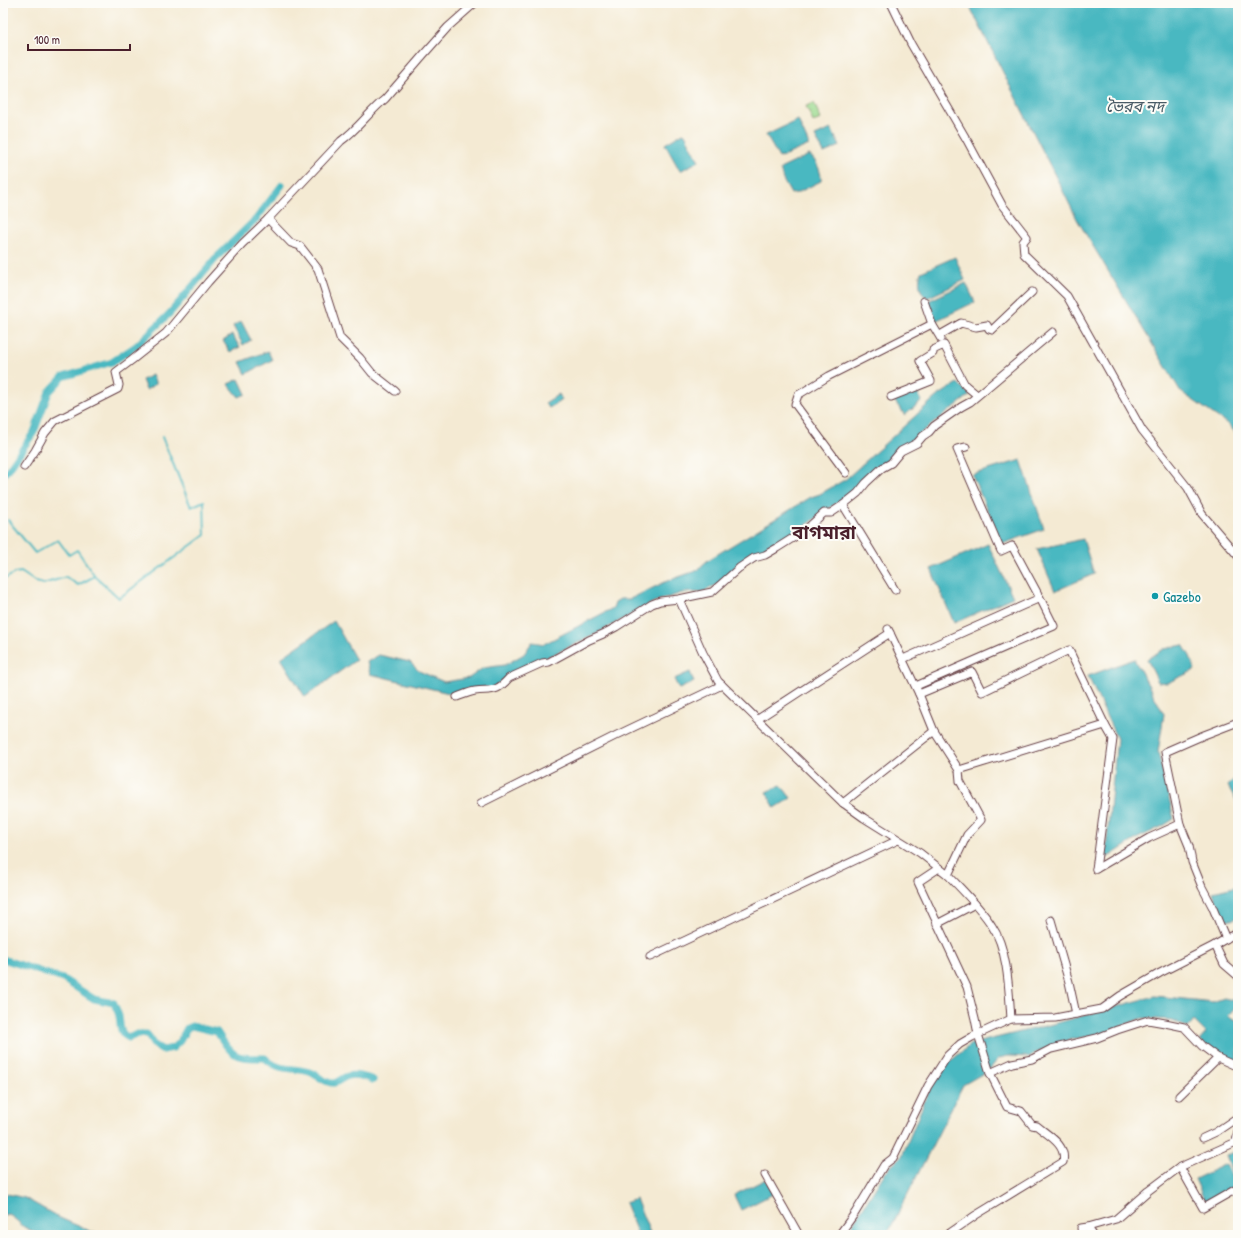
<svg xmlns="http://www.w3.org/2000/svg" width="1241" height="1238" font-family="'Patrick Hand','Noto Sans Bengali',sans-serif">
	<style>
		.green { fill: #9cda8f; stroke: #737c5d }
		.water { fill: #49b8c1; stroke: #4a6c76 }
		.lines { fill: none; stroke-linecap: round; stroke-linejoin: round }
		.stream { stroke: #49b8c1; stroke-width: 2 }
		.canal { stroke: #49b8c1; stroke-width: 7 }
		.minor-casing { stroke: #643d44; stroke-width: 9 }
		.minor { stroke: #fff; stroke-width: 7 }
		.culture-dot { fill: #0f9aa8; stroke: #fdfcf7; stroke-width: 1.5 }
		.labels { text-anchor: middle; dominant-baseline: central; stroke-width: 4; stroke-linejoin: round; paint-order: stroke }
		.culture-label { font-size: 15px; fill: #0d838f; stroke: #fdfcf7; text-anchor: start }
		.water-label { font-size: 16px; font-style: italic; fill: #4a5c67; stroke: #fdfcf7 }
		.district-label { font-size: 19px; font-weight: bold; fill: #4a1f2b; stroke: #fdfcf7 }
	</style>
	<rect width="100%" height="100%" fill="#fdfcf7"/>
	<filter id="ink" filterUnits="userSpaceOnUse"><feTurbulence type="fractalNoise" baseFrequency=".025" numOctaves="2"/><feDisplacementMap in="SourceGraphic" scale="8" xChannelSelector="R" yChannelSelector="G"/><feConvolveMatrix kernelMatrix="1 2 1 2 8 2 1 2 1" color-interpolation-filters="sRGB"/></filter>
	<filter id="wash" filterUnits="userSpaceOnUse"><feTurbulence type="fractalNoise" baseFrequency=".012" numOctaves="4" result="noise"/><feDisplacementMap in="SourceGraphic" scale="16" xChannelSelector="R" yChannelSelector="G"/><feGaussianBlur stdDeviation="0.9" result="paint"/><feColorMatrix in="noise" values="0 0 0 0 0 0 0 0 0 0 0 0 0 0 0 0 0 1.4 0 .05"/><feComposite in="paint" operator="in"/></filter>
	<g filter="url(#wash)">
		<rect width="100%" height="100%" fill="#f4ead3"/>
		<polygon class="green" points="814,103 821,119 813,122 806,106"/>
		<g class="water">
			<polygon points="968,3 1238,3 1238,436 1229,425 1181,392 1078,221"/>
			<polygon points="798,120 809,145 779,158 766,135"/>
			<polygon points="831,129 840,146 824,153 815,136"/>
			<polygon points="683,133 685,134 699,161 680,171 665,144"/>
			<path d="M 809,155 C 816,159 822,173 821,181 L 797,193 L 791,194 L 783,180 L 780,169 Z"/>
			<path d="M 955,257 L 965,280 L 927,298 C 919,293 918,281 921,272 Z"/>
			<polygon points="966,283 975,302 933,322 926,302"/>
			<polygon points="241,321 251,340 243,345 233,326"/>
			<polygon points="232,335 240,347 230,352 223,341"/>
			<polygon points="268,351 272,360 246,374 240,362"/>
			<polygon points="152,375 156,384 146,390 142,380"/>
			<polygon points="239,379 246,394 239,397 228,384"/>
			<polygon points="958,383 970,395 913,439 862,484 811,522 774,546 738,564 720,583 703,592 682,593 654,602 596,634 510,675 492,688 471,689 453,694 370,674 367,662 379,655 410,662 419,671 444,682 469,678 483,668 505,665 524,654 532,642 544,644 613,608 615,602 620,599 630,599 667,581 696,571 708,560 811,497 820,494 846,479 936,397"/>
			<polygon points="916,390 922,401 905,415 893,399"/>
			<polygon points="559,394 562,400 549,408 545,403"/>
			<polygon points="1021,460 1044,529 1002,544 972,475"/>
			<polygon points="1083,539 1094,574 1055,591 1037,549"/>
			<polygon points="988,544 1013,597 954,623 931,569"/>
			<polygon points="334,621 356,660 305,697 281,658"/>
			<polygon points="1183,645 1190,656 1195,670 1167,683 1158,682 1147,659 1164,649"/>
			<polygon points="1134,659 1164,714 1158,752 1174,819 1163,826 1138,838 1105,859 1117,739 1088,676"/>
			<polygon points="690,672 694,682 679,689 674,679"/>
			<polygon points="1238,777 1238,804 1228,786 1234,779"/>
			<polygon points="781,785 791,798 775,808 766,792"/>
			<polygon points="1238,886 1238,918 1227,921 1219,910 1213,892"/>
			<polygon points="1155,996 1213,1002 1224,998 1233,1000 1236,1006 1228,1016 1238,1021 1238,1065 1220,1055 1199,1041 1206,1033 1194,1021 1188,1028 1172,1020 1143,1018 1098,1035 1073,1039 1037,1052 1029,1057 1008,1056 999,1058 989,1070 963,1085 887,1235 846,1235 886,1171 902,1156 930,1088 948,1063 971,1044 1049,1025"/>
			<polygon points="1238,1151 1238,1172 1233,1174 1226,1155"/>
			<polygon points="1226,1164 1235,1183 1234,1187 1206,1204 1195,1179"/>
			<polygon points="766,1179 773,1194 741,1210 734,1195"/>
			<polygon points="3,1193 25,1198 60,1218 99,1235 40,1235 24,1227 9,1214 3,1215"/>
			<polygon points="636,1199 651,1235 638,1235 625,1203"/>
		</g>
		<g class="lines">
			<g class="stream">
				<polyline points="95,576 119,598 205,535 204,501 191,507 162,437"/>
				<polyline points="3,580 15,573 21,572 36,582 43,584 66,577 78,585 95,576 77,550 69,555 58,540 35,553 8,520"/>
			</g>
			<g class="canal">
				<polyline points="3,474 8,470 34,432 49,392 63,377 112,362 136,346 170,313 218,256 256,219 282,185"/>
				<path d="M 3,959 L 63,979 L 94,999 L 114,1003 C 115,1007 118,1011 119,1016 C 121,1025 118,1033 129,1038 L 137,1034 L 147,1034 L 153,1044 L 163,1050 L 173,1048 L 180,1041 L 187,1028 L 192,1026 L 217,1032 C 234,1058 234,1058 265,1058 C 280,1073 294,1066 312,1073 C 318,1076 327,1084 334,1083 C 339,1082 343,1077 348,1076 C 355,1074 367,1077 373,1080"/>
			</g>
		</g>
	</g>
	<g filter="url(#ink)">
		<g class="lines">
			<defs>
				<g id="minor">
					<polyline points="891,3 911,44 968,142 1002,205 1027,237 1023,242 1024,254 1067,296 1142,430 1188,488 1202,514 1238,556"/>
					<polyline points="268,219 291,243 300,246 318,269 340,338 360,358 372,373 395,391"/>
					<polyline points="924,301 932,324 941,339"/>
					<polyline points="940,335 961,323 976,327 987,325 989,329 992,330 1032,292"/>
					<polyline points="891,397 931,381 920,361 933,353 933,350 944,345 965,385 977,395"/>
					<polyline points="966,447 957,449 1001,551 1012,546 1040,598"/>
					<path d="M 24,467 L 35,451 L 45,433 L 55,421 L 118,389 L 119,385 L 116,372 L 132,360 L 166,333 L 208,282 L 242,244 L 268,219 L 341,141 C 358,129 369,112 385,99 L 424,54 L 448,27 L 475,3"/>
					<polyline points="846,473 795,404 798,395 829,376 932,324"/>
					<polyline points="843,505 895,590"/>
					<polyline points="679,599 703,653 718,681 843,803 934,731"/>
					<polyline points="903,659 1040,598 1054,626 916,686"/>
					<polyline points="919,694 972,672 982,692 1069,650 1105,725 959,770"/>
					<path d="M 457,697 C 463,695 469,692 475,691 C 492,689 496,693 509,678 L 542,663 L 549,662 L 589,640 L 603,634 L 616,627 L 652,604 L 660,601 L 679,599 L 712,592 L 739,568 L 754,558 L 765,555 L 777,548 L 804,531 L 824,513 L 831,513 L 843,505 L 858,493 L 866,483 L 882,468 L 891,463 L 901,451 L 917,443 L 923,436 L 929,432 L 934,426 L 961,407 L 970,402 L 1053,332"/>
					<polyline points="758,719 890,633"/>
					<polyline points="481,803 617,735 722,685"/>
					<polyline points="843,803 864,818 920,853 948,875 967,835 981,820 960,781 959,770 934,731 919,694 888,629"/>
					<path d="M 939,868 L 918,882 L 967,987 L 975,1019 L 978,1034 L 990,1073 L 1007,1107 L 1021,1111 L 1032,1125 L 1037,1126 C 1049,1136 1067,1145 1063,1162 L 976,1215 L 947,1235"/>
					<polyline points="1096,869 1113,739 1105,725"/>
					<polyline points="1096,869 1149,838 1180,824"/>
					<path d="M 948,875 C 963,891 980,907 992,926 C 1008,949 1009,991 1011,1019"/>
					<polyline points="1051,920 1069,982 1076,1014 1102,1009 1120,996 1160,973 1215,945"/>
					<polyline points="937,924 975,904"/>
					<polyline points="1238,932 1215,945 1224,964 1238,976"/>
					<polyline points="1226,939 1212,906 1202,887 1192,862 1189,846 1180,824 1165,752 1204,735 1238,722"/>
					<polyline points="650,957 898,840"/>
					<polyline points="990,1073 1012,1063 1032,1059 1051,1049 1097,1038 1117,1030 1148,1020 1165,1023 1184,1027 1202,1046 1218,1058 1238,1067"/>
					<polyline points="1179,1096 1218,1058"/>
					<polyline points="1238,1131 1236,1142 1180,1167 1203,1208 1238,1188"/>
					<polyline points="1203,1138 1216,1132 1238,1117"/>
					<polyline points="765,1175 799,1235"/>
					<polyline points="839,1235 855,1213 884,1165 893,1158 928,1086 948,1055 960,1044 972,1037 1011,1019 1055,1018 1076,1014"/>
					<polyline points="1082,1235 1081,1228 1088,1227"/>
					<polyline points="1093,1235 1088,1227 1116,1219 1148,1191 1180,1167"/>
				</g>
			</defs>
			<use href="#minor" class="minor-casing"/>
			<use href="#minor" class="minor"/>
		</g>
	</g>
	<circle class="culture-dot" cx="1155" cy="596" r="4"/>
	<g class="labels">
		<g class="culture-label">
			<text x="1163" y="596">Gazebo</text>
		</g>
		<g class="water-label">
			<text x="1135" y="106">ভৈরব নদ</text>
		</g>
		<g class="district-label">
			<text x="824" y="532">বাগমারা</text>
		</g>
	</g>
	<rect width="1241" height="1238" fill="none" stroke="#fdfcf7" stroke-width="16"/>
	<path d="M28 44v6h102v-6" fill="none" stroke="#4a1f2b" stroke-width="2"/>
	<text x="34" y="44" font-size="12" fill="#4a1f2b" stroke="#fdfcf7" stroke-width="3" paint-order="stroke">100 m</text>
</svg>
